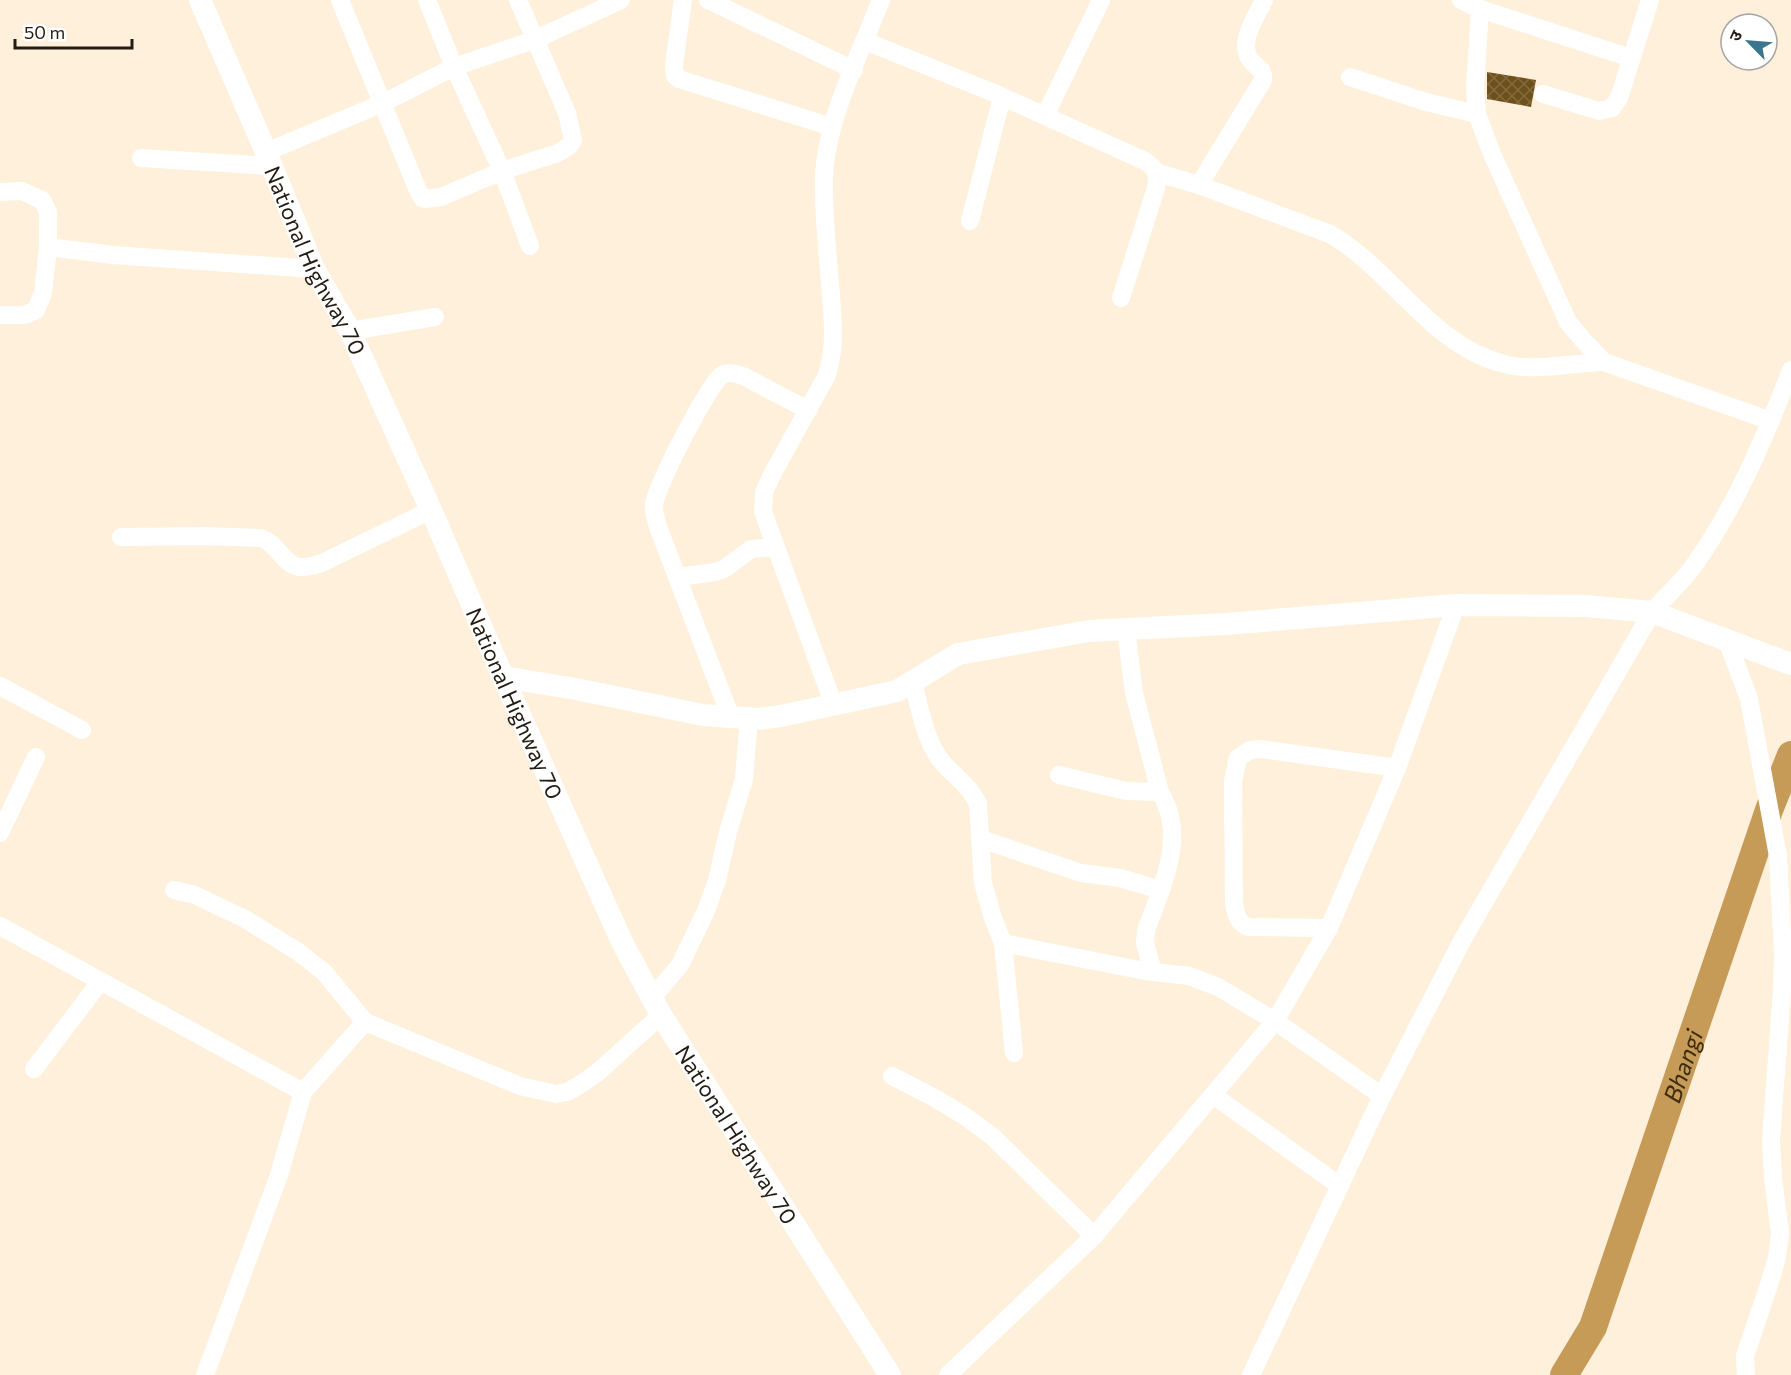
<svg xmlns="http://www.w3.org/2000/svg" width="1791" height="1375" font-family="Commissioner,'Noto Sans Devanagari',sans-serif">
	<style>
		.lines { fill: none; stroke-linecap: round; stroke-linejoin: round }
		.river { stroke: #c59b57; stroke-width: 28 }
		.building { fill: url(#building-cross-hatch) }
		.minor { stroke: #fff; stroke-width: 18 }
		.major { stroke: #fff; stroke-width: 22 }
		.labels { text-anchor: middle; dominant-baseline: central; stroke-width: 6; stroke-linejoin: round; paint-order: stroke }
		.street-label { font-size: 22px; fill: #231c13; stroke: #fff }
		.water-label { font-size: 24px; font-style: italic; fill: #3d2b0c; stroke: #fff }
	</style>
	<defs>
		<pattern id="building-cross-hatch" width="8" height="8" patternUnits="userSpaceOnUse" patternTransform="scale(1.5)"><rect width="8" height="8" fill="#6e501a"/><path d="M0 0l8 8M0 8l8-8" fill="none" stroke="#826b42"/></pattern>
	</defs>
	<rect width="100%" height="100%" fill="#fef0db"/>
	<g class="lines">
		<path class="river" id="s1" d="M 1564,1375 L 1593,1327 L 1769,810 L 1791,755"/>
	</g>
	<polygon class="building" points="1487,72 1536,80 1531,107 1487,99"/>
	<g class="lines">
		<g class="minor">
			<polyline points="340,0 417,188 422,198 425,199 441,197 502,171 558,153 569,146 573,140 567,113 518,0"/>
			<polyline points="427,0 454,67 502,171 530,246"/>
			<polyline points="683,0 674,65 675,76 679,79 832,127"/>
			<polyline points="708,0 854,70"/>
			<polyline points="1461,0 1480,9 1475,89 1477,114 1492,154 1568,322 1582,339 1604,362 1771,421"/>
			<polyline points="1480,9 1631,58"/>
			<path d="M 865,41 L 994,93 L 1145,161 C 1157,169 1158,174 1156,188 L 1121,298"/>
			<polyline points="1350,77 1426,102 1477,114"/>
			<polyline points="1543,94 1599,111 1612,108 1619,98 1650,0"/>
			<polyline points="1045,116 1101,0"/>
			<polyline points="266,152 383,103 454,67 534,40 621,0"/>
			<polyline points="141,158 271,166"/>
			<path d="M 1158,173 L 1199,185 L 1330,234 C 1394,271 1432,348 1508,365 C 1534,371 1577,363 1604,362"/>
			<path d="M 1199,185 L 1263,80 C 1265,67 1252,66 1248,56 C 1240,39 1257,15 1264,0"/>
			<polyline points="0,192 22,191 42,200 48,212 48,247 43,293 36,310 25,315 0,315"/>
			<polyline points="970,221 1002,97"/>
			<polyline points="48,247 113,255 314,269"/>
			<polyline points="350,331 435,317"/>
			<path d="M 121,537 L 203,536 L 261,538 C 279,544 284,568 303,567 C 309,567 316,565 322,563 L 431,510"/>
			<polyline points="678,577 715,572 724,569 751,549 775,547"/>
			<polyline points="1727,640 1749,699 1778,856 1783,955 1782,990 1771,1140 1773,1178 1780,1233 1777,1258 1768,1288 1745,1356 1746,1375"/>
			<path d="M 913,683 C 920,708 925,741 942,762 C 954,776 971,787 978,804 L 983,883 L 993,918 L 1003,943 L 1014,1053"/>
			<polyline points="0,686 82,730"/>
			<path d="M 833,703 L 767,523 L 763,511 L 764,492 L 774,471 L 826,377 C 836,350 833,323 831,296 C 828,257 823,216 824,177 C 826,120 860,54 881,0"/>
			<path d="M 731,718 L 658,527 C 656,519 653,512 654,504 C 657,485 708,385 722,375 C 729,371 738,374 745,377 L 808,410"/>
			<polyline points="1059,775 1126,791 1160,792 1134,693 1126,630"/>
			<polyline points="0,833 36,757"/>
			<polyline points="981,839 1081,873 1120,878 1161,890"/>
			<polyline points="174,890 195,895 245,919 297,951 324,972 365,1022 303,1092"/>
			<polyline points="0,926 303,1092 279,1175 205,1375"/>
			<path d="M 1329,928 L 1248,927 C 1237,922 1236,914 1234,903 L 1233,781 L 1238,758 L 1250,750 L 1261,749 L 1397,768"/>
			<polyline points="1003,943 1145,971 1189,976 1218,987 1275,1021 1382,1096"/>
			<path d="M 1153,972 L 1145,943 L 1146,931 C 1161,887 1188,837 1160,792"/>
			<polyline points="652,998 680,965 706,911 717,880 728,832 744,779 749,718"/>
			<polyline points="365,1022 520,1086 556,1094 567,1092 578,1086 597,1073 661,1015"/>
			<polyline points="34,1069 100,982"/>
			<polyline points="892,1076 933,1097 963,1115 992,1136 1094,1236"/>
			<polyline points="1213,1095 1340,1186"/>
			<polyline points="948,1375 1094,1236 1275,1021 1329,928 1397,768 1456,605"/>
			<path d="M 1251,1375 L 1382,1096 L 1463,939 L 1652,612 C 1665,597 1681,583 1692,568 C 1735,509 1765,437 1791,370"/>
		</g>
		<g class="major">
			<path id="s2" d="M 200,0 L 266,152 L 314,269 L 350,331 L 431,510 L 503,677 L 622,942 L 661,1015 L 890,1375"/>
			<polyline points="503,677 576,689 703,715 758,719 781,716 897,691 958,654 1089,631 1226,624 1456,605 1586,606 1652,612 1791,664"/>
		</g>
	</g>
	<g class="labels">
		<g class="street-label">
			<text stroke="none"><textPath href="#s2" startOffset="285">National Highway 70</textPath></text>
			<text stroke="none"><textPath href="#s2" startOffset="771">National Highway 70</textPath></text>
			<text stroke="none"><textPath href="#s2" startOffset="1257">National Highway 70</textPath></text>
		</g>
		<g class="water-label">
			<text stroke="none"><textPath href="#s1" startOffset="332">Bhangi</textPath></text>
		</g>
	</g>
	<g transform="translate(1749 42) rotate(295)"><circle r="28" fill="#ffffff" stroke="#a7a4a1" stroke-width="1.5"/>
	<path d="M0-4.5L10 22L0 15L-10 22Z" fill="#3b758e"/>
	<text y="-9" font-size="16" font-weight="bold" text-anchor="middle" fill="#231c13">उ</text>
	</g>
	<path d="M15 39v9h117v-9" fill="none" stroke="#231c13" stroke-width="3"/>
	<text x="24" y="39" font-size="18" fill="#231c13" stroke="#ffffff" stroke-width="4.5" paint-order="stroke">50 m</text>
</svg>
